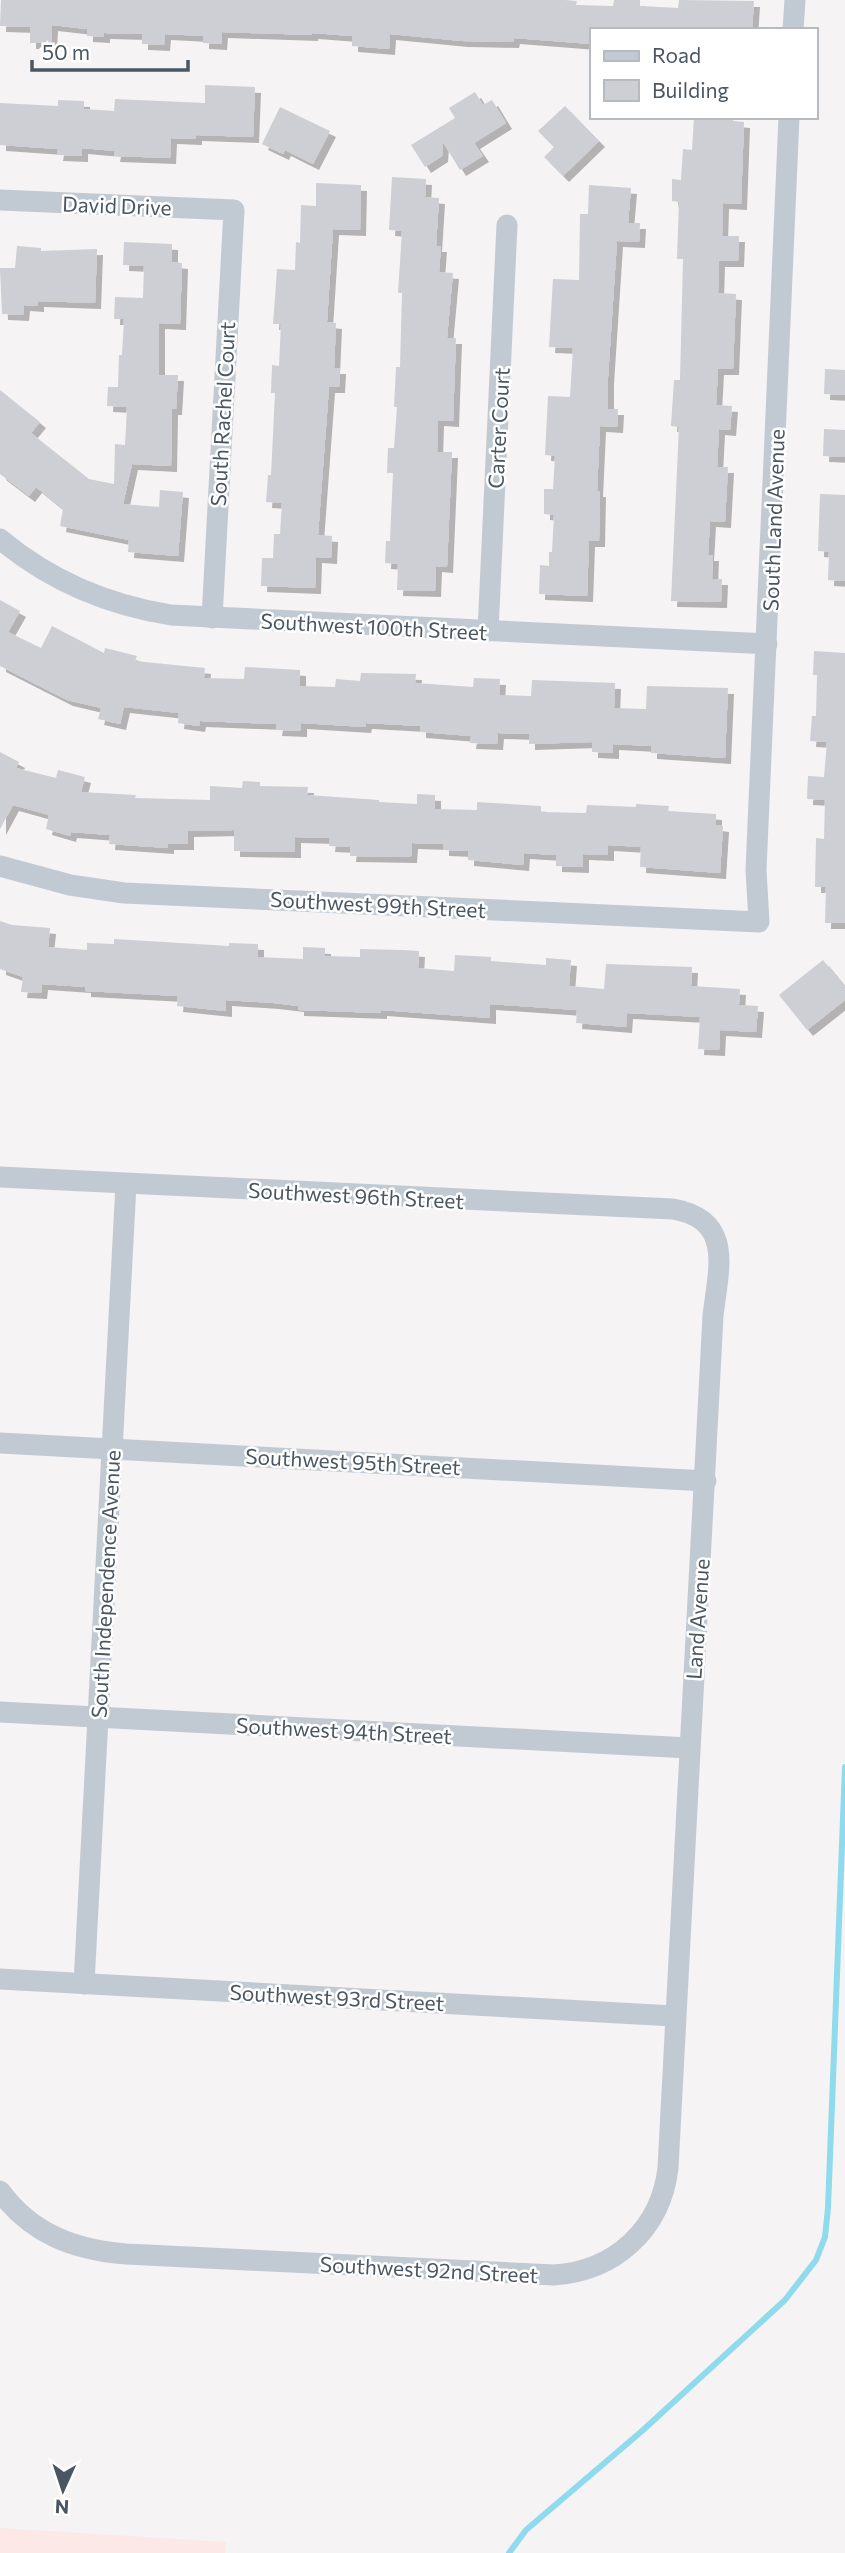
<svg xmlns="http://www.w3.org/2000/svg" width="845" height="2553" font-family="Commissioner,sans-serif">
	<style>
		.medical { fill: #fce8e6 }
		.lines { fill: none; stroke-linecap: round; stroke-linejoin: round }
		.stream { stroke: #90daee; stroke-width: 6 }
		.building { fill: #cdcfd5; filter: url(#shadow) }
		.minor { stroke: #c1cad2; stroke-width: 21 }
		.labels { text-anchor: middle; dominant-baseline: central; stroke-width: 5; stroke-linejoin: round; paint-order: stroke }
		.street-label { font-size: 21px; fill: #4a5661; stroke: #fff }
	</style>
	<defs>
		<filter id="shadow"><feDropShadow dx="6" dy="6" stdDeviation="0" flood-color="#0004"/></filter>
	</defs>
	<rect width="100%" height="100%" fill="#f5f3f3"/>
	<polygon class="medical" points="0,2528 226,2542 225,2553 0,2553"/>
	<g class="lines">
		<polyline class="stream" points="509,2553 526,2530 642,2431 785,2300 816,2260 825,2237 828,2208 845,1767"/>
	</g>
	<g class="building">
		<polygon points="1,0 565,0 577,1 576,5 613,6 614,0 640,0 640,6 678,8 679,0 754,1 752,30 591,30 591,44 514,38 513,42 462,41 390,34 389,49 352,46 352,36 312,33 312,35 222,32 221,44 203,43 203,36 165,34 164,45 142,44 142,34 104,33 104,37 87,36 87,29 52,25 51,43 30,43 30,27 0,26"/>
		<polygon points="205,85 255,87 253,137 196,135 196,139 171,138 170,158 114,156 115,151 82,148 82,156 57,155 58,149 0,145 0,103 58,106 58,100 84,101 84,109 114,111 115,99 205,103"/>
		<polygon points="475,92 483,105 492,100 506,123 474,143 483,156 460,170 443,142 442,156 425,167 411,145 455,118 449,108"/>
		<polygon points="565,106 599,141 563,176 544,157 554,147 538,131"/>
		<polygon points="280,107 330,131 313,164 285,150 283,154 262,144"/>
		<polygon points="694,117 733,117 733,121 744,122 741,204 723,203 722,236 739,236 738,261 719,261 718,293 736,294 733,369 718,369 716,405 732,406 730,430 719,429 717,467 728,467 725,522 710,521 708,555 713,555 712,579 722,579 721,602 671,601 679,427 671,426 674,380 680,380 683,259 677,259 679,202 672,201 672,179 681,180 683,149 692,150"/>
		<polygon points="392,177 426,179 425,197 439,198 436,246 441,246 439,272 453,273 447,338 456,338 453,421 438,420 437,452 452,452 447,567 436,566 435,591 397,590 398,564 385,563 386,541 390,541 393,473 387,473 388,448 394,448 397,407 394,407 396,367 400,367 402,293 398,293 402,231 389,230"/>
		<polygon points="316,183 361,185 360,230 333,229 327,322 336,323 334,368 340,368 339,387 329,387 318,535 332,536 331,558 316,557 315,588 261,586 262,558 273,558 274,534 280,534 282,503 266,502 268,475 271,475 275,393 271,393 272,365 279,366 281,324 273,324 277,269 295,270 296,242 300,243 301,205 316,206"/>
		<polygon points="589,185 631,188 628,223 640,223 639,242 617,241 608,378 608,409 618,409 617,427 600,426 597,491 600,491 599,541 589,541 587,596 539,594 540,565 549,566 549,552 552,552 554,515 544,514 544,489 553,489 555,456 545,455 548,396 570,397 573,348 549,347 553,279 579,280 580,214 588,214"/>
		<polygon points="124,242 172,244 172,262 182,263 180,324 159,323 159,375 178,375 176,409 172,409 171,466 132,464 123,504 159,507 160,490 183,492 178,556 128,552 129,540 60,526 63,509 36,487 29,496 0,474 0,390 40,422 31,433 89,479 114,484 115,444 125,445 127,407 107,406 108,387 118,387 119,355 122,355 124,319 114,319 115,297 143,298 144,266 123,265"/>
		<polygon points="17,246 41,248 41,251 97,249 95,303 38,301 38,306 24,305 23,315 2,314 0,268 15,268"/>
		<polygon points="825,369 845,370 845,395 824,394"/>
		<polygon points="824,429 845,430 845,457 823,456"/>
		<polygon points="820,494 845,495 845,581 828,580 829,552 818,551"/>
		<polygon points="0,600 20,611 8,632 41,648 52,626 104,653 105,648 137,656 135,661 205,668 204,678 244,679 245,667 300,670 300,686 335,687 336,679 360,681 361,673 416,674 415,683 473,687 474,678 500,679 499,695 531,696 532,680 615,683 614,708 646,709 647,686 728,688 725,758 651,753 651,746 613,744 613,753 592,752 592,742 529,744 529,734 498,733 497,744 470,743 471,736 420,732 420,726 366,723 365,727 301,723 301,731 276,730 277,724 200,721 199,726 178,723 179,713 124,707 120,724 98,719 101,708 67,700 0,666"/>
		<polygon points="814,651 845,653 845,923 825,923 826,887 815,887 816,838 824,839 825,800 807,799 808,776 824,777 827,742 810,741 812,716 816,716 817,675 813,675"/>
		<polygon points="0,752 19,762 16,768 56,778 58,770 85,777 81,792 136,795 135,798 210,800 210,786 242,788 243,781 260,782 260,786 308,787 307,795 379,800 379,802 417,804 417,794 435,795 435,809 477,810 477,802 541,806 541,812 586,813 587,805 636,807 636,804 669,806 668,811 716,814 716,825 723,826 720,873 640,867 641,847 608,845 608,855 583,854 583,867 556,866 556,855 524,853 523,865 468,860 468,851 443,850 443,844 412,843 411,857 350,856 351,847 329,846 330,838 295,837 295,852 234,851 234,830 188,831 188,844 168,844 168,848 109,844 110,835 71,832 70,836 46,829 49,815 13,805 0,829"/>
		<polygon points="0,921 12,925 50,928 48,947 87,950 87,943 114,944 114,939 229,946 229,943 258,944 258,957 303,959 303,947 325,948 325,956 360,957 360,949 401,950 419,951 418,968 454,971 455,955 491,957 491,961 546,965 546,958 571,960 569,986 604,989 606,964 692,967 691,986 740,989 739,1005 758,1006 756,1032 720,1030 719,1050 698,1049 700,1017 627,1013 626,1027 576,1023 577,1010 490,1004 490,1018 381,1010 381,1013 298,1010 298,1006 273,1003 226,1000 226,1011 177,1006 178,996 85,991 85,987 42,984 41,993 21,992 23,977 0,969"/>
		<polygon points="823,960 845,987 845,1000 807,1030 779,995"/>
	</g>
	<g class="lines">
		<g class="minor">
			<polyline points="793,30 795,0"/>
			<polyline points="0,200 234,210 212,618"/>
			<path d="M 0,539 C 49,580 108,605 171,615 L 767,644"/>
			<polyline points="488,631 507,225"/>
			<polyline points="0,866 70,885 124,893 759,922 756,870 789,117"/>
			<path d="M 0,1177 L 673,1209 C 735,1220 718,1270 713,1316 L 668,2168 C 661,2229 615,2271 554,2275 L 126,2254 C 75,2250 31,2234 0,2191"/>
			<polyline points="0,1443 706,1481"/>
			<polyline points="0,1712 689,1748"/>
			<polyline points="0,1979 674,2016"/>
			<polyline points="84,1984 126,1184"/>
		</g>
	</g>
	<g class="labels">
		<g class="street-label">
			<text transform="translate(117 205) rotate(2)">David Drive</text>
			<text transform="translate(222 414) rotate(-87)">South Rachel Court</text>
			<text transform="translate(498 428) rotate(-87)">Carter Court</text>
			<text transform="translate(773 520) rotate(-88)">South Land Avenue</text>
			<text transform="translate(374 626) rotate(3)">Southwest 100th Street</text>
			<text transform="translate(378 904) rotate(3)">Southwest 99th Street</text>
			<text transform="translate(356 1195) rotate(3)">Southwest 96th Street</text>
			<text transform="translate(353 1461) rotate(3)">Southwest 95th Street</text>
			<text transform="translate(105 1584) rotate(-87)">South Independence Avenue</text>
			<text transform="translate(697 1619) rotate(-86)">Land Avenue</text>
			<text transform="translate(344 1730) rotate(3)">Southwest 94th Street</text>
			<text transform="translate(337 1997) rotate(3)">Southwest 93rd Street</text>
			<text transform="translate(429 2269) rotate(3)">Southwest 92nd Street</text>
		</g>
	</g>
	<rect x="590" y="28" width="228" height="91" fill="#ffffff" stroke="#b7bbc0" stroke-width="2"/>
	<rect x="604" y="51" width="35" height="10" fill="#c1cad2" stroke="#b7bbc0" stroke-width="2"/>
	<text x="652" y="63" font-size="21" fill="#4a5661">Road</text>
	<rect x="604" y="80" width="35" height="21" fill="#cdcfd5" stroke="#b7bbc0" stroke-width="2"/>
	<text x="652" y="98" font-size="21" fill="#4a5661">Building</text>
	<g transform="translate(63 2490) rotate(183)" stroke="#ffffff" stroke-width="5" paint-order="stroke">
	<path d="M0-5L12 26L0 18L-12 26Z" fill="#4a5661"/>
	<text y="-10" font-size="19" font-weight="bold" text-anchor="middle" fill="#4a5661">N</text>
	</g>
	<path d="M32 60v10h156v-10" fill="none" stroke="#4a5661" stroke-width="3.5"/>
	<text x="42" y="60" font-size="21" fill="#4a5661" stroke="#ffffff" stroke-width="5" paint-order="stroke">50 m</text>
</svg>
